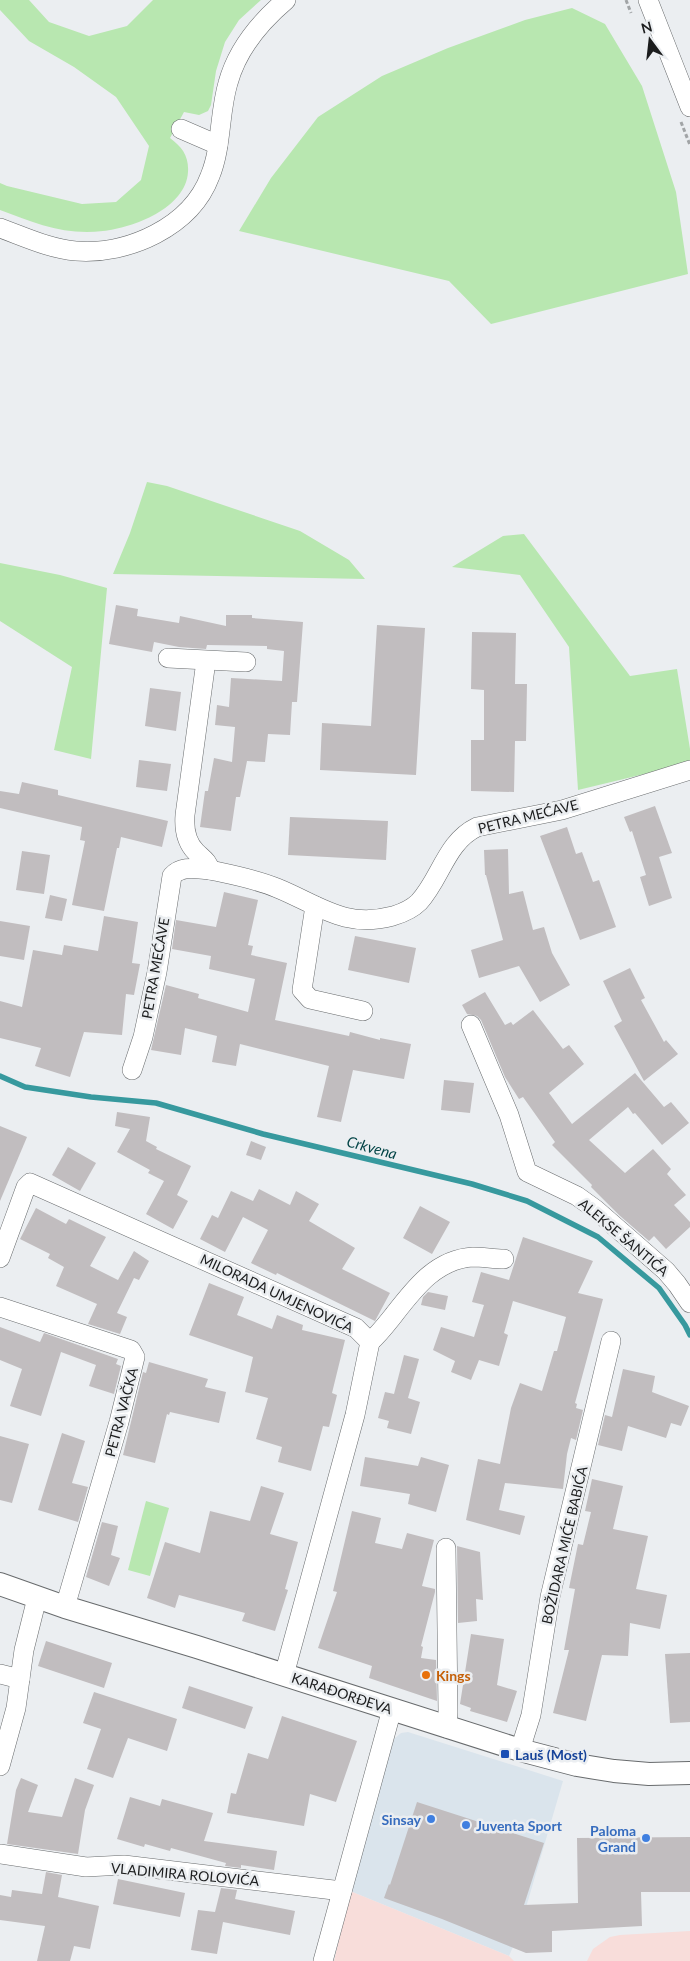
<svg xmlns="http://www.w3.org/2000/svg" width="690" height="1961" font-family="Lato,sans-serif">
	<style>
		.built { fill: #dae4ec }
		.industrial { fill: #f8ddda }
		.green { fill: #b8e7b0 }
		.lines { fill: none; stroke-linecap: round; stroke-linejoin: round }
		.stream { stroke: #37999e; stroke-width: 5.5 }
		.building { fill: #c1bdbf }
		.minor-casing { stroke: #686b6d; stroke-width: 20 }
		.major-casing { stroke: #686b6d; stroke-width: 24 }
		.path { stroke: #a1a4a6; stroke-width: 3; stroke-dasharray: 4 2.5; stroke-linecap: butt }
		.minor { stroke: #fff; stroke-width: 19 }
		.major { stroke: #fff; stroke-width: 22 }
		.food-dot { fill: #e8710a; stroke: #ebeef1; stroke-width: 2 }
		.transit-dot { fill: #1a4fb4; stroke: #ebeef1; stroke-width: 2 }
		.shop-dot { fill: #3f7fe0; stroke: #ebeef1; stroke-width: 2 }
		.labels { text-anchor: middle; dominant-baseline: central; stroke-width: 5; stroke-linejoin: round; paint-order: stroke }
		.street-label { font-size: 14px; fill: #1b1c1d; stroke: #ebeef1 }
		.food-label { font-size: 14px; font-weight: bold; fill: #c56008; stroke: #ebeef1; text-anchor: start }
		.transit-label { font-size: 14px; font-weight: bold; fill: #164399; stroke: #ebeef1; text-anchor: start }
		.shop-label { font-size: 14px; font-weight: bold; fill: #366cbe; stroke: #ebeef1; text-anchor: end }
		.water-label { font-size: 15px; font-style: italic; fill: #044547; stroke: #ebeef1 }
	</style>
	<rect width="100%" height="100%" fill="#ebeef1"/>
	<polygon class="built" points="408,1732 563,1781 527,1904 524,1921 509,1956 350,1891 394,1739 401,1733"/>
	<g class="industrial">
		<polygon points="350,1891 509,1956 514,1961 334,1961"/>
		<polygon points="690,1931 690,1961 587,1961 593,1949 610,1937 620,1935"/>
	</g>
	<g class="green">
		<path d="M 0,0 L 29,0 L 49,22 L 89,36 L 127,26 L 153,0 L 261,0 L 239,20 L 225,42 L 216,71 L 211,105 L 208,111 L 199,115 L 184,112 L 170,138 C 182,147 189,156 188,172 C 186,208 133,228 103,231 C 66,236 34,223 0,210 L 0,183 L 7,186 L 82,204 L 116,202 L 141,180 L 149,146 L 116,97 L 74,67 L 29,41 L 0,10 Z"/>
		<polygon points="572,8 605,24 642,86 676,192 688,274 491,324 449,281 239,231 271,178 318,117 382,76 448,48 525,20"/>
		<polygon points="147,482 167,486 300,531 349,560 365,579 113,574 130,533"/>
		<polygon points="524,534 630,676 677,669 690,749 690,763 578,790 569,647 520,575 452,567 503,536"/>
		<polygon points="0,563 60,575 107,588 91,759 54,750 72,667 0,621"/>
		<polygon points="146,1501 169,1508 150,1576 128,1570"/>
	</g>
	<g class="lines">
		<polyline class="stream" points="0,1076 25,1087 91,1097 156,1103 263,1134 472,1184 527,1201 598,1237 659,1288 685,1325 690,1335"/>
	</g>
	<g class="building">
		<polygon points="116,605 138,609 137,616 179,623 180,616 226,626 226,615 252,615 252,618 303,622 297,702 292,702 290,735 268,734 265,762 247,761 240,797 236,797 231,831 200,827 205,791 208,791 214,758 232,762 235,727 215,725 217,705 229,707 231,678 282,681 284,651 267,649 267,646 207,645 206,649 179,647 154,642 152,652 109,644"/>
		<polygon points="377,625 425,628 416,775 320,770 322,723 371,726"/>
		<polygon points="472,632 516,633 515,684 527,684 526,741 515,741 514,792 471,791 471,740 484,740 484,690 471,689"/>
		<polygon points="150,688 181,692 176,731 145,726"/>
		<polygon points="139,760 171,764 167,791 136,787"/>
		<polygon points="22,782 58,790 58,795 168,821 162,847 121,837 119,848 117,848 104,911 72,905 85,841 80,840 82,827 0,808 0,791 19,794"/>
		<polygon points="655,806 672,853 659,857 672,898 649,906 640,877 646,875 632,831 630,832 624,817"/>
		<polygon points="290,817 388,821 386,860 288,855"/>
		<polygon points="567,827 576,854 582,852 593,882 599,880 616,927 580,940 540,836"/>
		<polygon points="508,849 509,894 523,891 533,930 544,927 552,953 570,985 540,1002 519,966 479,978 471,950 503,940 486,875 485,875 484,850"/>
		<polygon points="22,851 50,855 44,894 16,890"/>
		<polygon points="224,892 258,900 248,945 253,946 251,955 287,963 275,1020 349,1036 350,1032 380,1040 380,1038 411,1044 404,1079 353,1070 341,1122 317,1117 329,1066 240,1044 236,1066 212,1062 217,1036 185,1028 181,1055 151,1050 166,985 199,994 198,998 248,1012 255,979 209,969 211,956 172,949 176,920 216,927"/>
		<polygon points="50,895 67,899 62,921 45,918"/>
		<polygon points="104,916 138,922 132,963 140,964 134,995 126,994 122,1035 84,1032 70,1077 35,1066 41,1048 0,1038 0,1001 22,1007 33,950 62,955 64,945 98,951"/>
		<polygon points="0,921 30,926 24,960 0,956"/>
		<polygon points="355,936 416,948 409,983 348,970"/>
		<polygon points="630,968 645,998 641,1000 664,1042 666,1040 678,1054 644,1081 614,1026 622,1021 603,981"/>
		<polygon points="485,992 505,1025 511,1022 513,1025 533,1010 563,1049 569,1045 584,1064 549,1093 572,1124 635,1073 664,1107 671,1102 689,1123 662,1145 635,1113 633,1114 628,1107 589,1140 625,1173 653,1149 671,1169 667,1174 686,1195 674,1205 690,1222 690,1227 666,1249 654,1236 649,1241 619,1215 591,1187 592,1185 552,1145 555,1142 523,1097 519,1099 505,1077 481,1020 477,1016 467,1014 462,1005"/>
		<polygon points="444,1080 474,1083 470,1113 441,1110"/>
		<polygon points="117,1112 150,1117 146,1141 157,1147 156,1149 191,1166 177,1195 188,1201 173,1229 146,1214 164,1181 148,1173 150,1170 117,1152 130,1129 115,1126"/>
		<polygon points="0,1126 27,1137 0,1201"/>
		<polygon points="251,1141 266,1147 261,1160 246,1155"/>
		<polygon points="68,1147 96,1163 80,1191 52,1175"/>
		<polygon points="259,1189 290,1205 296,1191 319,1204 309,1221 355,1248 342,1269 390,1293 375,1321 277,1273 276,1275 251,1263 268,1230 243,1217 225,1252 200,1239 212,1215 218,1218 231,1191 253,1201"/>
		<polygon points="420,1206 450,1222 432,1254 403,1238"/>
		<polygon points="36,1208 66,1224 69,1219 106,1237 90,1266 118,1280 134,1251 149,1261 139,1280 134,1278 117,1313 127,1317 120,1334 88,1324 97,1304 56,1286 64,1267 48,1258 50,1254 20,1239"/>
		<polygon points="523,1237 593,1261 578,1293 603,1299 575,1403 577,1404 576,1408 583,1410 576,1440 571,1438 567,1454 563,1489 505,1483 499,1510 525,1516 520,1535 466,1520 478,1459 500,1464 511,1408 520,1383 542,1391 554,1351 557,1351 566,1317 513,1301 504,1333 508,1335 499,1366 479,1360 471,1380 451,1372 455,1361 433,1350 441,1327 474,1337 484,1305 472,1302 481,1272 509,1280"/>
		<polygon points="209,1283 244,1297 237,1315 272,1329 277,1315 303,1325 302,1330 345,1340 332,1393 337,1395 329,1427 323,1426 311,1471 278,1462 282,1447 256,1439 268,1398 245,1392 253,1357 189,1335"/>
		<polygon points="428,1292 448,1296 445,1310 421,1305 423,1297"/>
		<polygon points="0,1327 40,1342 44,1333 118,1359 116,1364 121,1366 114,1394 89,1386 96,1365 61,1352 41,1416 10,1406 22,1369 0,1360"/>
		<polygon points="404,1355 419,1359 408,1398 420,1402 411,1434 387,1428 389,1421 378,1418 385,1392 394,1394"/>
		<polygon points="149,1362 208,1379 205,1387 226,1392 219,1423 170,1412 169,1415 167,1414 155,1463 123,1455 143,1372 146,1373"/>
		<polygon points="623,1369 655,1376 652,1392 689,1406 681,1426 671,1423 666,1438 628,1426 622,1451 598,1445 605,1415 612,1417"/>
		<polygon points="62,1433 85,1441 72,1483 88,1487 78,1522 38,1510"/>
		<polygon points="0,1436 29,1444 12,1503 0,1500"/>
		<polygon points="365,1457 418,1466 421,1457 449,1465 436,1512 408,1504 410,1494 360,1486"/>
		<polygon points="592,1479 623,1486 613,1529 648,1536 636,1589 667,1595 660,1629 630,1623 628,1656 602,1655 586,1721 553,1713 569,1650 564,1650 575,1589 569,1588 578,1544 583,1545 591,1512 585,1511"/>
		<polygon points="261,1486 284,1493 270,1534 298,1542 285,1589 288,1590 275,1631 242,1621 245,1613 179,1595 175,1608 147,1598 165,1542 200,1553 210,1511 250,1521"/>
		<polygon points="352,1511 381,1518 375,1543 402,1549 407,1533 434,1540 422,1586 435,1589 435,1592 421,1646 423,1647 421,1658 436,1660 437,1701 369,1678 372,1666 318,1648 337,1592 333,1591"/>
		<polygon points="102,1522 118,1526 111,1555 120,1558 109,1586 86,1577"/>
		<polygon points="457,1546 480,1552 483,1600 476,1599 477,1621 458,1623"/>
		<polygon points="471,1634 504,1639 497,1685 517,1691 507,1722 470,1711 471,1708 460,1704"/>
		<polygon points="46,1641 112,1663 104,1688 38,1666"/>
		<polygon points="690,1653 690,1722 670,1723 665,1654"/>
		<polygon points="189,1686 253,1707 245,1729 182,1708"/>
		<polygon points="94,1692 177,1719 167,1751 128,1738 113,1778 87,1769 101,1729 83,1723"/>
		<polygon points="282,1716 357,1741 336,1802 310,1794 304,1826 227,1813 231,1793 236,1794 248,1753 268,1759"/>
		<polygon points="21,1778 38,1785 28,1812 62,1817 75,1778 94,1785 85,1810 78,1854 7,1844 16,1790"/>
		<polygon points="130,1797 160,1806 162,1799 213,1813 204,1841 277,1851 274,1870 241,1865 241,1868 225,1866 226,1863 171,1848 170,1851 145,1844 144,1847 117,1839"/>
		<polygon points="417,1802 544,1843 524,1905 578,1903 577,1838 690,1837 690,1892 641,1892 642,1926 552,1931 552,1952 526,1953 442,1919 384,1898 389,1884 390,1885"/>
		<polygon points="46,1872 62,1875 58,1897 99,1906 90,1949 74,1946 70,1961 37,1961 45,1926 0,1920 0,1895 11,1897 12,1890 42,1894"/>
		<polygon points="118,1879 185,1893 180,1917 113,1904"/>
		<polygon points="221,1888 237,1890 235,1899 295,1911 290,1935 223,1922 217,1954 191,1950 198,1910 215,1912"/>
	</g>
	<g class="lines">
		<defs>
			<g id="minor">
				<polyline points="648,0 690,107"/>
				<polyline points="181,129 218,145"/>
				<path d="M 0,228 C 25,237 50,249 76,251 C 128,255 191,227 210,176 C 222,147 219,113 228,83 C 237,50 260,22 286,0"/>
				<polyline points="168,658 246,662"/>
				<path d="M 206,661 L 185,815 C 184,828 186,842 196,852 C 203,859 208,861 210,870 C 233,875 256,879 277,888 C 319,905 344,929 393,916 C 403,913 412,909 419,902 C 441,878 446,842 477,827 L 562,810 L 690,770"/>
				<polyline points="315,906 302,990 310,999 363,1011"/>
				<polyline points="471,1025 509,1115 527,1172 577,1196 595,1209 666,1271 677,1284 690,1303"/>
				<path d="M 132,1070 L 143,1037 L 157,972 L 172,876 C 182,865 196,869 210,870"/>
				<polyline points="0,1258 26,1187 30,1183 356,1328 370,1342 355,1415 284,1675"/>
				<polyline points="0,1307 131,1350 135,1357 119,1422 65,1607"/>
				<path d="M 370,1342 C 379,1334 385,1326 393,1316 C 414,1289 436,1259 473,1257 C 483,1257 494,1259 504,1259"/>
				<polyline points="446,1548 448,1713 447,1728"/>
				<polyline points="0,1674 20,1679"/>
				<polyline points="520,1750 531,1715 550,1597 611,1341"/>
				<polyline points="0,1766 16,1708 24,1650 37,1598"/>
				<polyline points="0,1854 86,1867 124,1865 342,1891"/>
				<polyline points="323,1961 392,1709"/>
			</g>
			<polyline id="major" points="0,1584 65,1607 197,1647 520,1750 577,1765 614,1771 649,1774 690,1773"/>
		</defs>
		<use href="#minor" class="minor-casing"/>
		<use href="#major" class="major-casing"/>
		<g class="path">
			<polyline points="626,0 631,13"/>
			<polyline points="681,122 690,145"/>
		</g>
		<use href="#minor" class="minor"/>
		<use href="#major" class="major"/>
	</g>
	<circle class="food-dot" cx="426" cy="1675" r="5"/>
	<rect class="transit-dot" x="500" y="1749" width="10" height="10" rx="2.5"/>
	<g class="shop-dot">
		<circle cx="431" cy="1819" r="5"/>
		<circle cx="466" cy="1825" r="5"/>
		<circle cx="646" cy="1838" r="5"/>
	</g>
	<g class="labels">
		<g class="street-label">
			<text transform="translate(528 816) rotate(-14)">PETRA MEĆAVE</text>
			<text transform="translate(155 968) rotate(-80)">PETRA MEĆAVE</text>
			<text transform="translate(624 1237) rotate(40)">ALEKSE ŠANTIĆA</text>
			<text transform="translate(277 1293) rotate(25)">MILORADA UMJENOVIĆA</text>
			<text transform="translate(121 1412) rotate(-75)">PETRA VAČKA</text>
			<text transform="translate(564 1545) rotate(-77)">BOŽIDARA MIĆE BABIĆA</text>
			<text transform="translate(342 1693) rotate(18)">KARAĐORĐEVA</text>
			<text transform="translate(185 1874) rotate(5)">VLADIMIRA ROLOVIĆA</text>
		</g>
		<g class="food-label">
			<text x="436" y="1675">Kings</text>
		</g>
		<g class="transit-label">
			<text x="515" y="1754">Lauš (Most)</text>
		</g>
		<g class="shop-label">
			<text x="421" y="1819">Sinsay</text>
			<text x="476" y="1825" text-anchor="start">Juventa Sport</text>
			<text x="636" y="1830">Paloma<tspan x="636" dy="16">Grand</tspan></text>
		</g>
		<g class="water-label">
			<text transform="translate(372 1147) rotate(15)">Crkvena</text>
		</g>
	</g>
	<g transform="translate(650 40) rotate(345)" stroke="#ebeef1" stroke-width="4" paint-order="stroke">
	<path d="M0-4L9 19L0 12L-9 19Z" fill="#1b1c1d"/>
	<text y="-8" font-size="14" font-weight="bold" text-anchor="middle" fill="#1b1c1d">N</text>
	</g>
</svg>
